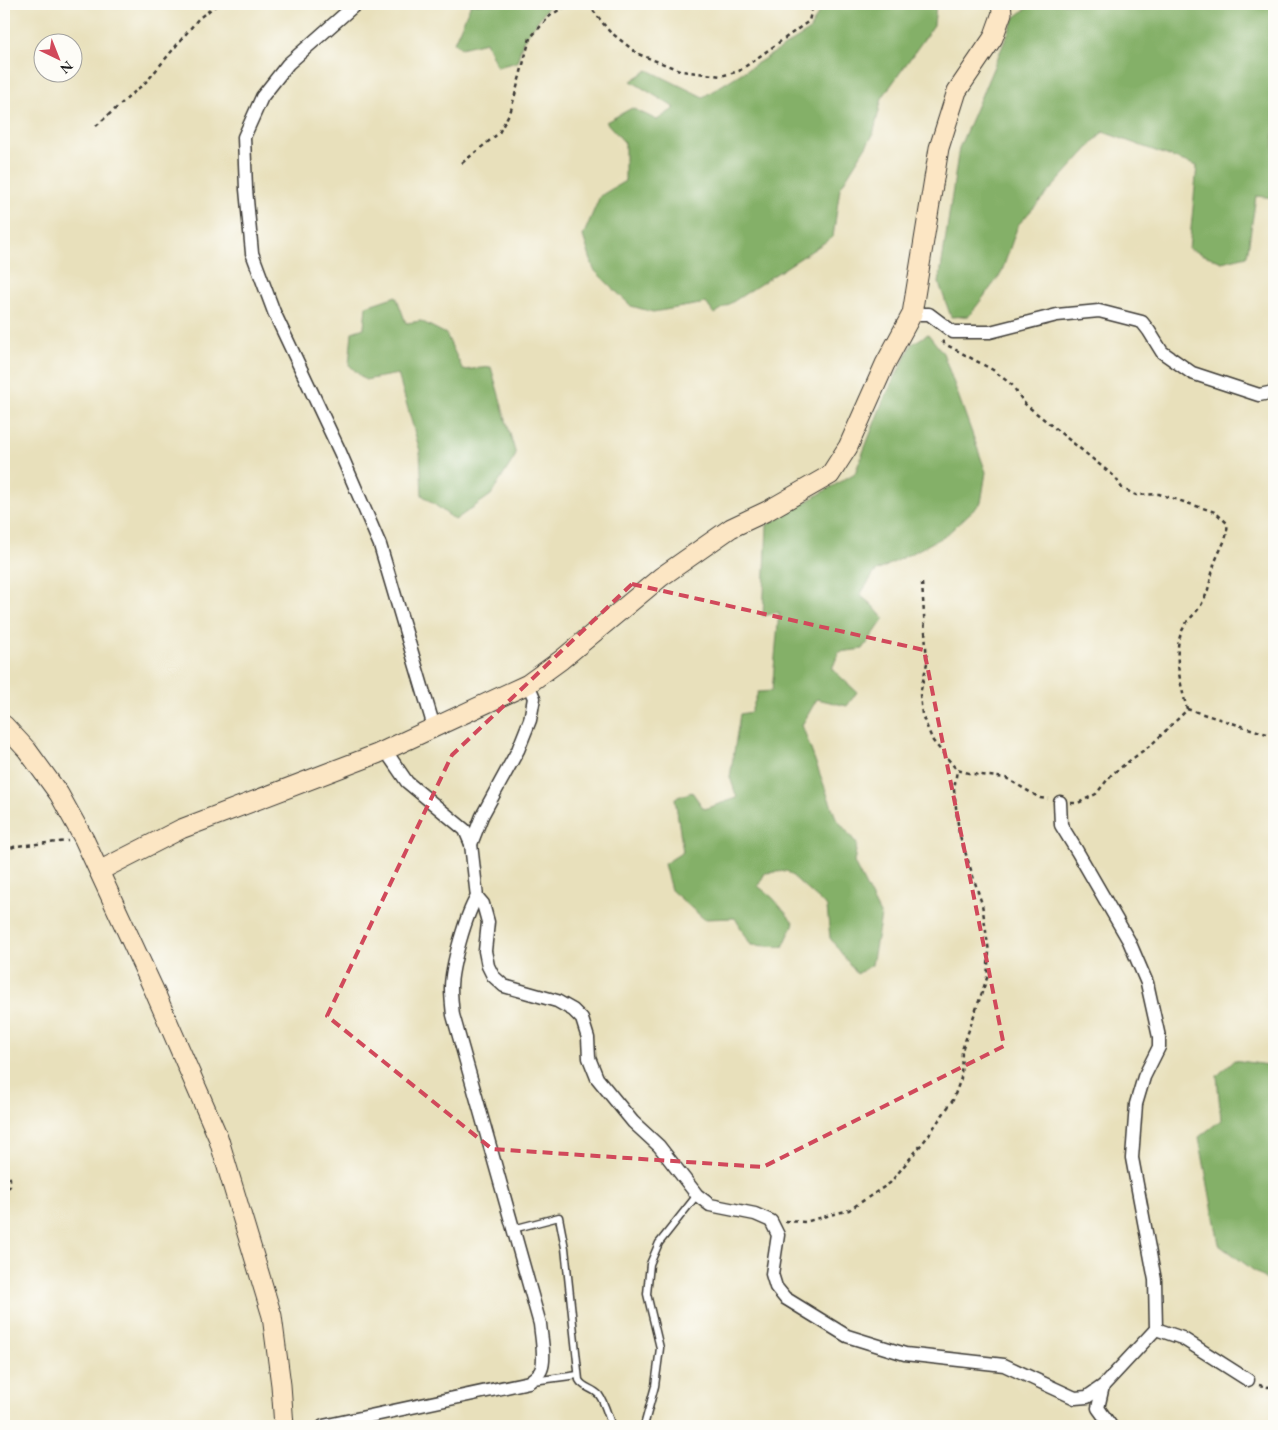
<svg xmlns="http://www.w3.org/2000/svg" width="1278" height="1430" font-family="'EB Garamond',serif">
	<style>
		.forest { fill: #84b068; stroke: #506642 }
		.lines { fill: none; stroke-linecap: round; stroke-linejoin: round }
		.lane-casing { stroke: #3b3934; stroke-width: 9 }
		.street-casing { stroke: #3b3934; stroke-width: 15 }
		.secondary-casing { stroke: #3b3934; stroke-width: 21 }
		.path { stroke: #3b3934; stroke-width: 2.5; stroke-dasharray: 4 4; stroke-linecap: butt }
		.lane { stroke: #fff; stroke-width: 6 }
		.street { stroke: #fff; stroke-width: 12 }
		.secondary { stroke: #fce6c4; stroke-width: 19 }
		.marked { fill: none; stroke: #d1495b; stroke-width: 4; stroke-dasharray: 10 6; stroke-linejoin: round }
	</style>
	<rect width="100%" height="100%" fill="#fdfcf7"/>
	<filter id="ink" filterUnits="userSpaceOnUse"><feTurbulence type="fractalNoise" baseFrequency=".02" numOctaves="2"/><feDisplacementMap in="SourceGraphic" scale="10" xChannelSelector="R" yChannelSelector="G"/><feConvolveMatrix kernelMatrix="1 2 1 2 8 2 1 2 1" color-interpolation-filters="sRGB"/></filter>
	<filter id="wash" filterUnits="userSpaceOnUse"><feTurbulence type="fractalNoise" baseFrequency=".0096" numOctaves="4" result="noise"/><feDisplacementMap in="SourceGraphic" scale="20" xChannelSelector="R" yChannelSelector="G"/><feGaussianBlur stdDeviation="1.12" result="paint"/><feColorMatrix in="noise" values="0 0 0 0 0 0 0 0 0 0 0 0 0 0 0 0 0 1.4 0 .05"/><feComposite in="paint" operator="in"/></filter>
	<g filter="url(#wash)">
		<rect width="100%" height="100%" fill="#e8e0bb"/>
		<g class="forest">
			<polygon points="471,4 550,4 523,41 517,62 497,67 486,42 461,48 454,42"/>
			<polygon points="818,4 936,4 934,25 882,98 873,135 840,188 833,237 714,314 706,303 653,312 631,306 594,270 583,236 600,196 625,181 625,143 606,122 632,108 657,120 675,108 631,81 648,70 703,97 809,31 819,12"/>
			<polygon points="1033,4 1274,4 1274,198 1256,196 1247,256 1222,262 1189,249 1197,166 1103,132 1018,225 1001,274 969,316 951,317 939,283 959,148 1015,17"/>
			<polygon points="396,296 406,323 421,321 446,334 463,370 491,367 516,455 491,495 455,520 422,495 420,451 398,374 365,380 349,365 352,332 364,328 366,306"/>
			<polygon points="928,334 943,353 986,472 981,503 945,536 875,572 860,595 872,605 884,619 863,649 839,652 832,669 857,692 847,706 817,699 802,725 836,818 857,844 854,863 881,916 872,965 857,974 830,938 827,907 787,871 765,873 758,886 773,898 794,923 783,947 751,945 735,918 704,919 671,890 664,864 683,852 675,798 692,792 704,809 737,798 730,777 740,714 751,712 758,692 772,691 779,612 763,616 767,525 855,473 883,401 912,344"/>
			<polygon points="1234,1060 1274,1066 1274,1286 1219,1244 1199,1137 1221,1120 1217,1076"/>
		</g>
	</g>
	<g filter="url(#ink)">
		<g class="lines">
			<defs>
				<g id="lane">
					<path d="M 513,1229 L 559,1217 L 565,1248 L 579,1380 C 583,1388 593,1388 599,1395 C 605,1403 608,1417 612,1426"/>
					<polyline points="533,1381 578,1375"/>
					<polyline points="644,1426 655,1386 660,1348 647,1294 650,1264 659,1243 697,1195"/>
				</g>
				<g id="street">
					<polyline points="356,4 288,64 262,97 244,137 246,189 252,253 274,312 340,452 380,545 434,727"/>
					<polyline points="912,314 929,314 953,332 990,332 1057,315 1099,311 1142,322 1149,331 1162,352 1192,373 1259,395 1274,392"/>
					<polyline points="385,750 407,782 465,830 471,844 477,897 483,904 488,922 485,951 488,966 493,976 504,986 557,1001 573,1010 582,1019 588,1038 589,1058 597,1078 633,1122 659,1146 697,1195 710,1205 755,1214 771,1221 778,1235 772,1274 776,1287 785,1298 847,1336 905,1354 1004,1365 1075,1398 1087,1397 1103,1386"/>
					<polyline points="1060,802 1061,825 1077,851 1129,941 1147,983 1159,1037 1159,1047 1144,1077 1136,1104 1132,1158 1155,1280 1156,1329 1103,1386 1098,1408 1111,1426"/>
					<polyline points="471,844 482,816 518,750 530,720 534,698 528,684"/>
					<polyline points="1156,1329 1182,1338 1248,1380"/>
					<path d="M 323,1426 L 529,1382 C 534,1378 539,1375 541,1370 C 546,1359 541,1336 540,1324 L 453,1015 C 452,1006 451,997 451,988 C 451,967 466,914 477,897"/>
				</g>
				<g id="secondary">
					<polyline points="4,725 27,750 59,794 84,839 154,990 218,1137 272,1316 281,1385 284,1426"/>
					<polyline points="99,871 181,829 377,754 528,684 561,660 661,577 731,528 767,511 830,475 848,447 885,364 912,314 939,148 957,91 993,38 1002,13 1001,4"/>
				</g>
			</defs>
			<use href="#lane" class="lane-casing"/>
			<use href="#street" class="street-casing"/>
			<use href="#secondary" class="secondary-casing"/>
			<g class="path">
				<polyline points="588,4 609,31 638,54 682,71 721,76 739,71 809,21 813,4"/>
				<polyline points="96,126 148,80 199,18 218,4"/>
				<polyline points="462,163 499,133 511,110 530,38 550,16 562,8 589,6"/>
				<path d="M 942,341 L 945,344 L 993,370 L 1012,385 L 1025,404 L 1115,477 L 1122,488 L 1136,495 L 1159,494 L 1215,512 L 1227,523 C 1229,538 1220,548 1215,562 C 1211,574 1210,588 1204,599 C 1199,612 1190,616 1184,627 C 1171,648 1181,687 1187,709"/>
				<polyline points="922,583 927,663 920,694 922,715 933,741 957,770 973,774 1006,778 1040,798 1048,799"/>
				<polyline points="1187,709 1267,734 1274,738"/>
				<polyline points="1071,803 1078,803 1096,794 1112,774 1152,744 1187,710"/>
				<polyline points="4,851 16,846 68,841"/>
				<polyline points="4,1171 10,1178 10,1186 4,1192"/>
				<polyline points="785,1221 805,1222 849,1210 890,1183 925,1140 953,1100 961,1078 962,1050 987,978 989,952 982,904 959,833 954,790 957,770"/>
				<polyline points="1259,1385 1268,1387 1274,1386"/>
			</g>
			<use href="#lane" class="lane"/>
			<use href="#street" class="street"/>
			<use href="#secondary" class="secondary"/>
		</g>
	</g>
	<path class="marked" d="M 632,584 L 924,650 L 1004,1046 L 763,1167 L 492,1149 L 327,1016 L 452,755 Z"/>
	<rect width="1278" height="1430" fill="none" stroke="#fdfcf7" stroke-width="20"/>
	<g transform="translate(58 58) rotate(137)"><circle r="24" fill="#fdfcf7" stroke="#a3a29f"/>
	<path d="M0-4L9 19L0 12L-9 19Z" fill="#d1495b"/>
	<text y="-8" font-size="14" font-weight="bold" text-anchor="middle" fill="#1c1c1c">N</text>
	</g>
</svg>
